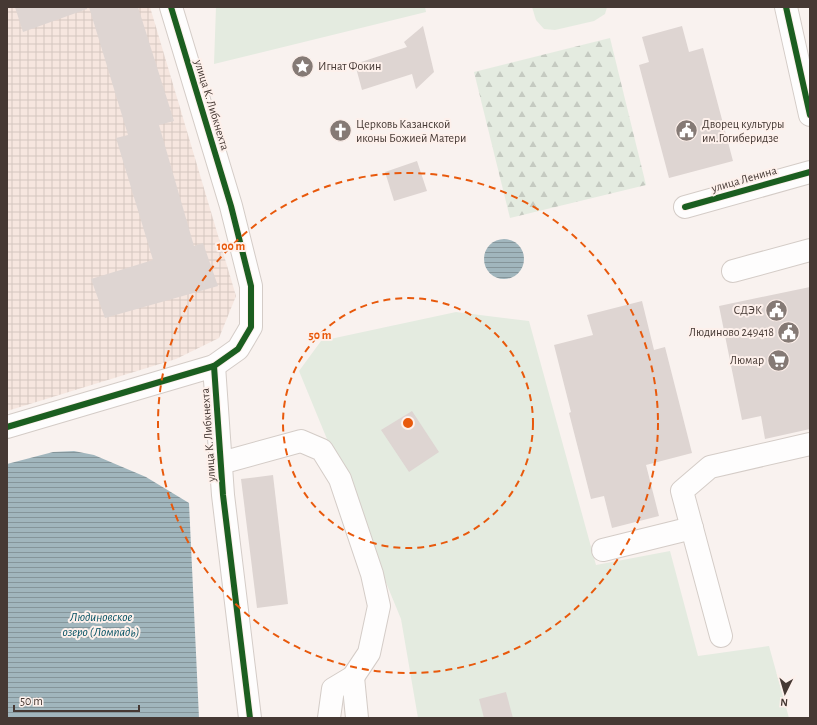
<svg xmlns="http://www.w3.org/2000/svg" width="817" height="725" font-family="'Alegreya Sans',sans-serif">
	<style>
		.industrial { fill: url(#industrial-grid) }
		.forest { fill: url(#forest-firs) }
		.park { fill: #e4ebe0 }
		.water { fill: url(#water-rules) }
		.building { fill: #ded5d2 }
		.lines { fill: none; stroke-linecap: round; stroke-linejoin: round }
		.minor-casing { stroke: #d4ccc7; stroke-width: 24 }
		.minor { stroke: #fefdfd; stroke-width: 22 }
		.cycleway-casing { stroke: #fdf0eb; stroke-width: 8 }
		.cycleway { stroke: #1b5e20; stroke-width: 6 }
		.ring { fill: none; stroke: #e8590c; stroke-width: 2; stroke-dasharray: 7 5 }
		.labels { text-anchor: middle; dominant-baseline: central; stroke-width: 4; stroke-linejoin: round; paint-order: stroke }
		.poi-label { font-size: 12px; fill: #463934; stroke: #fdf0eb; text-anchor: start }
		.street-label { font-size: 12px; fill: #463934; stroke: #fdf0eb }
		.water-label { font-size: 13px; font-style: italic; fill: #055163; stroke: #fdf0eb }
		.centre { fill: #e8590c; stroke: #fdf0eb; stroke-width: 2 }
		.ring-label { font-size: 12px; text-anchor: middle; font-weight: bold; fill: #e8590c; stroke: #fdf0eb; stroke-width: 4; stroke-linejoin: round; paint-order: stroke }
	</style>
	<defs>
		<pattern id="industrial-grid" width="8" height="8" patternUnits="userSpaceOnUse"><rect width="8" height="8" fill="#f6e6df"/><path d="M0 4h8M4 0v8" fill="none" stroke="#d4c6c0"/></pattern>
		<pattern id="forest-firs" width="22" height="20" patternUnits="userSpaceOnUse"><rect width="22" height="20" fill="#e4ebe0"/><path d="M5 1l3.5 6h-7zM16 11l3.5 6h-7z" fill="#c5cac1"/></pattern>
		<pattern id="water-rules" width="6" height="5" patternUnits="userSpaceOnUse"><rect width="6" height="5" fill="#a1b6bd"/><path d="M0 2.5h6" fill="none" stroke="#85959a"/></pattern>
	</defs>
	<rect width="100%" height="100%" fill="#f9f2ef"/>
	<polygon class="industrial" points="7,7 150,7 236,296 219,338 176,359 7,411"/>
	<polygon class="forest" points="610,38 646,185 510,218 474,72"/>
	<g class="park">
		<polygon points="216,7 425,7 426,12 214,64"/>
		<polygon points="532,7 607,7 605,14 594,21 555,30 544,29 536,20"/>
		<polygon points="456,312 529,321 596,565 670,551 698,656 769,646 789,718 418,718 401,619 299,371 321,341"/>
	</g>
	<g class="water">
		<circle cx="504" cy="259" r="20"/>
		<polygon points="74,451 94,455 146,477 189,503 199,718 7,718 7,464 53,452"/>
	</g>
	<g class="building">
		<polygon points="15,7 87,7 87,9 23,32"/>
		<polygon points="89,7 138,7 174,121 159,125 194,246 203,243 218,286 105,318 91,279 153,260 116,138 128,135"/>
		<polygon points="423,26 434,72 416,89 412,74 362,90 355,64 407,47 404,42"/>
		<polygon points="682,26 689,52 703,48 733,161 669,178 639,65 649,62 642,37"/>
		<polygon points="417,161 427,191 394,201 385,172"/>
		<polygon points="810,287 810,429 765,439 761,416 742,420 719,306"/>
		<polygon points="642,301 654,350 665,347 692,453 646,465 659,516 612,528 604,496 591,499 569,413 571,412 554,345 593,335 587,315"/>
		<polygon points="412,411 439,452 409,472 381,430"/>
		<polygon points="273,475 288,604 257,608 241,479"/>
		<polygon points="506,692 513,718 484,718 479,699"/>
	</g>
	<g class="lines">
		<defs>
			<g id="minor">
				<polyline points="786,7 810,115"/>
				<polyline points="685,207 810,172"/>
				<polyline points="733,271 810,250"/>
				<polyline points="214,366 223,495 250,718"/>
				<polyline points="7,427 214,366 238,349 251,327 251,286 231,206 171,7"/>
				<polyline points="221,463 301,441 322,450 340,479 372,574 379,606 369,653 353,677 333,689 329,718"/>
				<polyline points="603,550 692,528"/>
				<polyline points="721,636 682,491 710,467 810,444"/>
				<polyline points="353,677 357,718"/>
			</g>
		</defs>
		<use href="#minor" class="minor-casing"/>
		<use href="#minor" class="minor"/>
		<defs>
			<g id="cycleway">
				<polyline points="786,7 810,115"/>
				<polyline points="685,207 810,172"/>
				<polyline points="214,366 223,495 250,718"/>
				<polyline points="7,427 214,366 238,349 251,327 251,286 231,206 171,7"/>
			</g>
		</defs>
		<use href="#cycleway" class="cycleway-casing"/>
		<use href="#cycleway" class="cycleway"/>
	</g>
	<g class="ring">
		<circle cx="408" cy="423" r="125"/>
		<circle cx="408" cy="423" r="250"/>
	</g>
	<defs>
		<symbol id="sight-disc" viewBox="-11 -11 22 22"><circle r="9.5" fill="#857a75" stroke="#fdf0eb"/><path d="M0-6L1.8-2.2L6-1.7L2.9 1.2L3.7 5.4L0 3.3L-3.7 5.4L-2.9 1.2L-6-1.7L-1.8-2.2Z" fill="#fff"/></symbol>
		<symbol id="church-disc" viewBox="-11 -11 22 22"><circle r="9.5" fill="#857a75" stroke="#fdf0eb"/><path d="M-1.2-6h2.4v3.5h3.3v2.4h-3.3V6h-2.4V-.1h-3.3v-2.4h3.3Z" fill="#fff"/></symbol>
		<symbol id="civic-disc" viewBox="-11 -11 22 22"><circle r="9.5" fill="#857a75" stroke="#fdf0eb"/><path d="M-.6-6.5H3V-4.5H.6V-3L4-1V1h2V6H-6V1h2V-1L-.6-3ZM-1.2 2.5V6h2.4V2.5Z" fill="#fff"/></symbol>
		<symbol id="supermarket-disc" viewBox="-11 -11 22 22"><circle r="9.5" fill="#857a75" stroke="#fdf0eb"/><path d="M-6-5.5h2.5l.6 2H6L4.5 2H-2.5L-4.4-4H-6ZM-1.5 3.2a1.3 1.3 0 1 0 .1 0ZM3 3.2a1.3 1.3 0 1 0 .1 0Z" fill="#fff"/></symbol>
	</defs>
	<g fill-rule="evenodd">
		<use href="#sight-disc" x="290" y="54" width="25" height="25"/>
		<use href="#church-disc" x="328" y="118" width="25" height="25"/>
		<use href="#civic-disc" x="674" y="118" width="25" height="25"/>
		<use href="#civic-disc" x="764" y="298" width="25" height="25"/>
		<use href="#civic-disc" x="776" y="320" width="25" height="25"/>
		<use href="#supermarket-disc" x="766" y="348" width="25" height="25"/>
	</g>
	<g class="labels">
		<g class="poi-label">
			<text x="318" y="66">Игнат Фокин</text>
			<text x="356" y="124">Церковь Казанской<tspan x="356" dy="14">иконы Божией Матери</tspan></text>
			<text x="702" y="124">Дворец культуры<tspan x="702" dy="14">им.Гогиберидзе</tspan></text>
			<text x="762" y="310" text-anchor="end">СДЭК</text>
			<text x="774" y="332" text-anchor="end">Людиново 249418</text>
			<text x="764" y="360" text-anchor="end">Люмар</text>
		</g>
		<g class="street-label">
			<text transform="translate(212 105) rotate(73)">улица К. Либкнехта</text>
			<text transform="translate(744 179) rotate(-16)">улица Ленина</text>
			<text transform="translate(208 435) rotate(-94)">улица К. Либкнехта</text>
		</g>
		<g class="water-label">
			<text x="101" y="617">Людиновское<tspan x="101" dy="15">озеро (Ломпадь)</tspan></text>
		</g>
	</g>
	<circle cx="408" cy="423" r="6" class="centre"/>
	<g class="ring-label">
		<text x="231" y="250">100 m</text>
		<text x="320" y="339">50 m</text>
	</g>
	<rect width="817" height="725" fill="none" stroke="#463934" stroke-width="16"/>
	<g transform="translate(785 693) rotate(185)" stroke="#fdf0eb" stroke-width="3" paint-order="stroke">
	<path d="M0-3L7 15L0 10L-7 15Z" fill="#463934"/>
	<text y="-6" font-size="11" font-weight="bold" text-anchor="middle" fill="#463934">N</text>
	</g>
	<path d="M14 705v6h125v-6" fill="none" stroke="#463934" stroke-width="2"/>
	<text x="20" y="705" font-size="12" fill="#463934" stroke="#fdf0eb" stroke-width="3" paint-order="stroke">50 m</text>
</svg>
